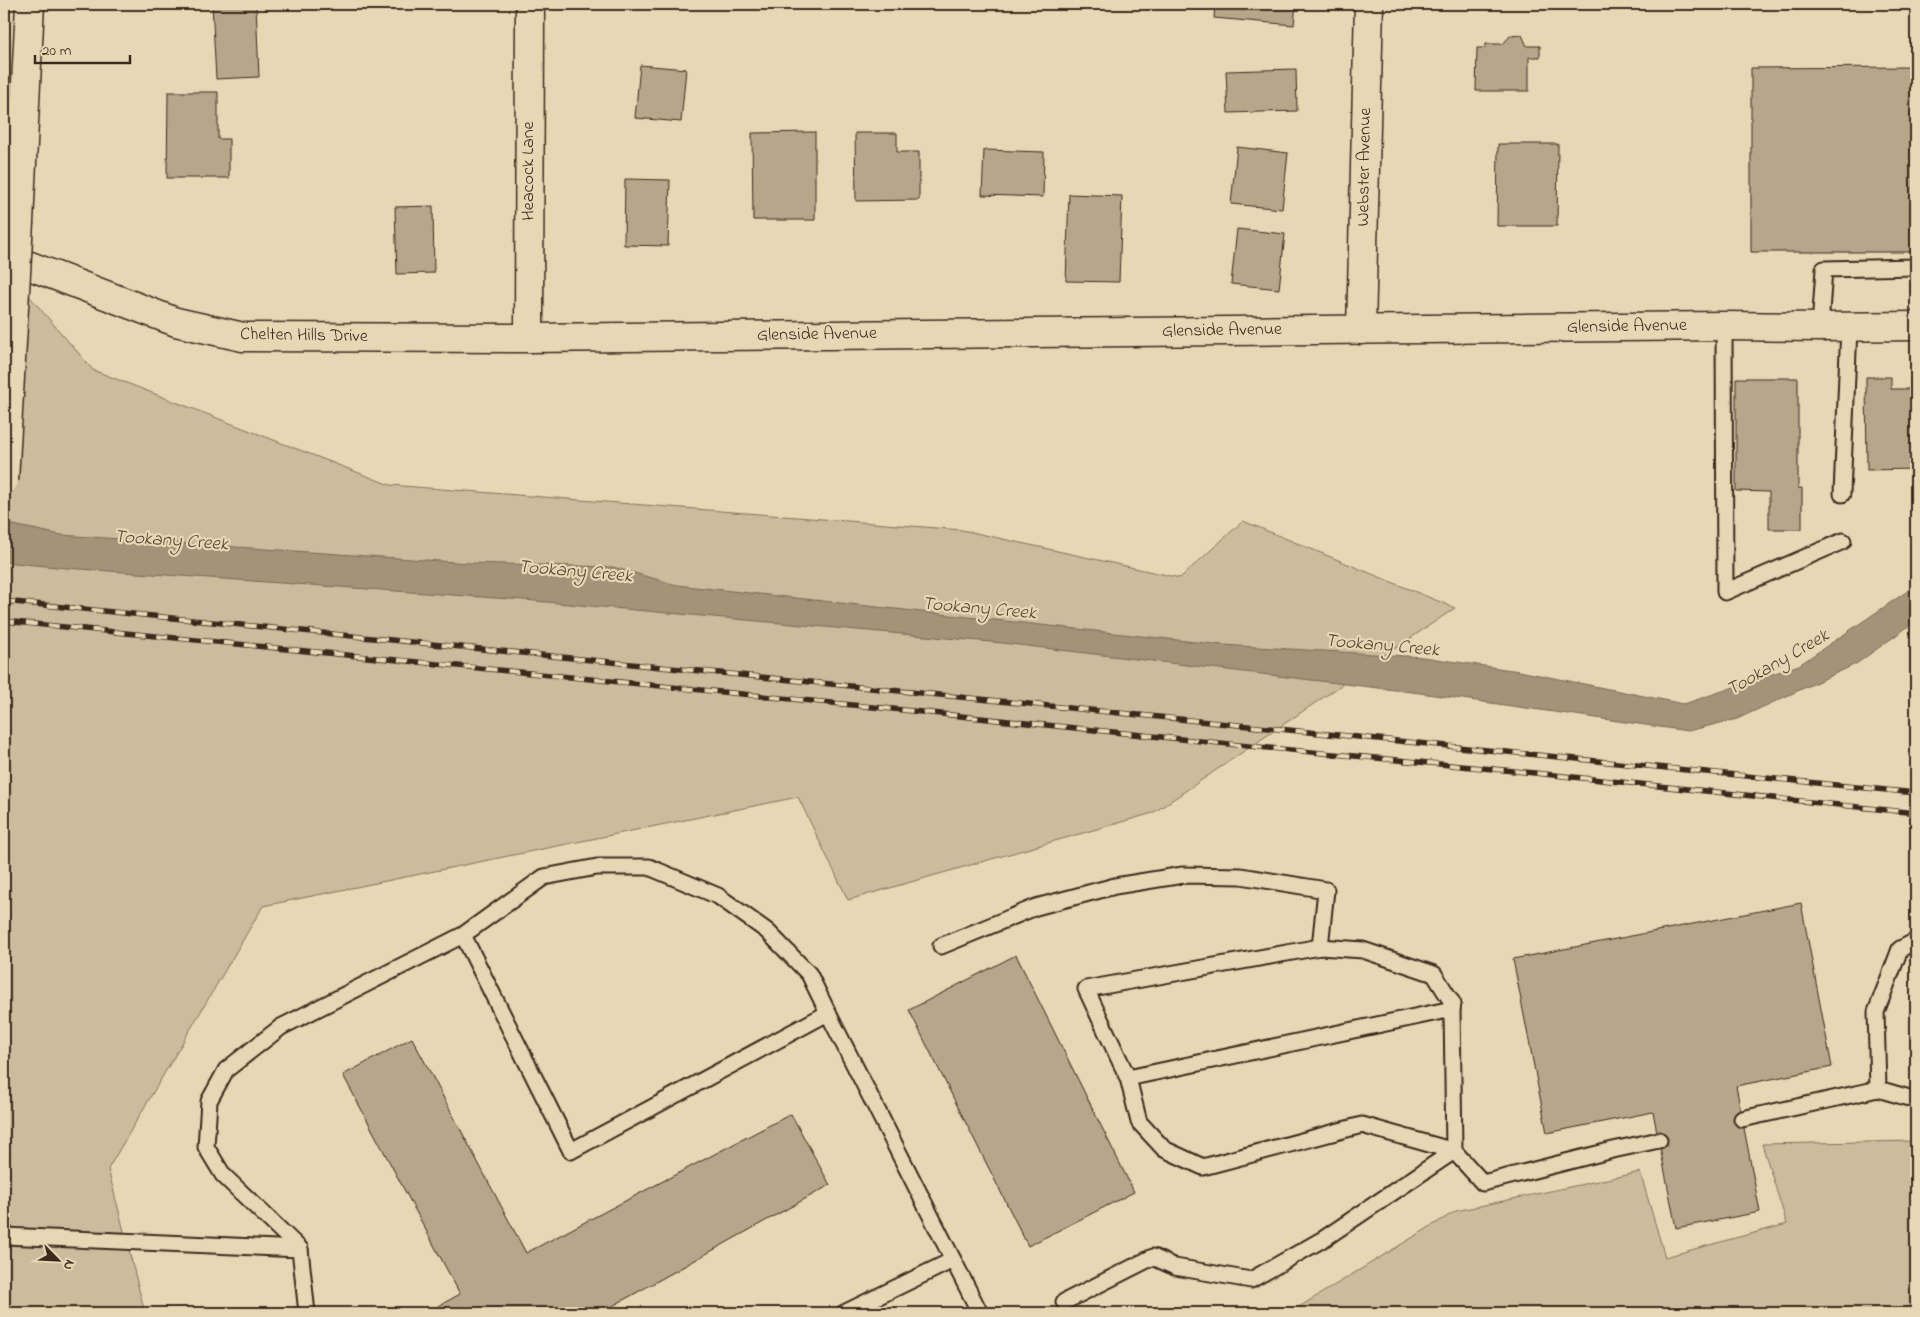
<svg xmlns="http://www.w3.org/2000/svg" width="1920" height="1317" font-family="'Indie Flower',sans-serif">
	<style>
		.green { fill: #ccbb9c; stroke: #84725d }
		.water { fill: #a49379; stroke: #7a6955 }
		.building { fill: #b7a68a; stroke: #3b2a1e }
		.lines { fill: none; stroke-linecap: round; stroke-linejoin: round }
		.service-casing { stroke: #3b2a1e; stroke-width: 19 }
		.minor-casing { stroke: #3b2a1e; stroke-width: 31 }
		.primary-casing { stroke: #3b2a1e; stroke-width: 31 }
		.service { stroke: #e8d7b4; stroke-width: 15 }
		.minor { stroke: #e8d7b4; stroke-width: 28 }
		.primary { stroke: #e8d7b4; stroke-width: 28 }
		.rail-casing { stroke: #3b2a1e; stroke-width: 5.5 }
		.rail { stroke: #e8d7b4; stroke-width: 4; stroke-dasharray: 11; stroke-linecap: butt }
		.primary-bridge-casing { stroke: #3b2a1e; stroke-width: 31; stroke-linecap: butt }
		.primary-bridge { stroke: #e8d7b4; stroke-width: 28 }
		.labels { text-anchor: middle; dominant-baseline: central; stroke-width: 4.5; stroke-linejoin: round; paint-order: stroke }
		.street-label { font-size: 18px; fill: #3b2a1e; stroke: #e8d7b4 }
		.water-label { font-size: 19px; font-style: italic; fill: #554435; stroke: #e8d7b4 }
	</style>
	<rect width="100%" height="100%" fill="#e8d7b4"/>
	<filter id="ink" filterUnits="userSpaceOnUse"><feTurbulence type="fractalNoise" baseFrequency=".02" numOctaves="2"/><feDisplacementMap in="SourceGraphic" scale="10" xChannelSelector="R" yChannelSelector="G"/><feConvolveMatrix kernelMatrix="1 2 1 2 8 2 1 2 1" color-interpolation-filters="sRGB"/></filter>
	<g filter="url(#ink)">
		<g class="green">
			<polygon points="4,267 93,370 390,485 962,530 1180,578 1243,521 1455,608 1153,813 848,900 798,797 263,906 108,1169 145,1313 4,1313"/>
			<polygon points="1916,1141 1916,1311 1912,1313 1520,1313 1519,1309 1511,1313 1289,1313 1456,1211 1640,1172 1665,1257 1787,1224 1762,1144"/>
		</g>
		<polygon class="water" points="4,523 61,535 469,563 613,567 677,585 1223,645 1423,657 1519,671 1684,704 1799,665 1909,590 1916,583 1916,621 1856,664 1737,719 1688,731 1420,693 1002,643 524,600 66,568 4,562"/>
		<g class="building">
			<polygon points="212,4 256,4 259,77 216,79"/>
			<polygon points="1215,4 1296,4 1294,25 1214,18"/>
			<polygon points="1522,35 1527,46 1540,46 1540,57 1529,57 1529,91 1476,91 1477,48 1485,48 1486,44 1503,44 1510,36"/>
			<polygon points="640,65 686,69 681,122 635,118"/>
			<polygon points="1916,67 1916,252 1751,252 1751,68"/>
			<polygon points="1296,69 1297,111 1228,113 1226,71"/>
			<polygon points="168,92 218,92 218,139 229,139 229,178 167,178"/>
			<polygon points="815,132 815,220 753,220 752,133"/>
			<polygon points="855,133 897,133 897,152 919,152 919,200 856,201"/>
			<polygon points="1498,144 1558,144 1557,226 1497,226"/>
			<polygon points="1237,147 1288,153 1282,209 1231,204"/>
			<polygon points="984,150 1044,152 1043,197 982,195"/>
			<polygon points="625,179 670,180 668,246 624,245"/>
			<polygon points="1069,194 1122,196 1119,282 1066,281"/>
			<polygon points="433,206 434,273 397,274 395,207"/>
			<polygon points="1237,229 1285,234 1279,289 1231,284"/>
			<polygon points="1866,377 1891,377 1891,389 1916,389 1916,469 1867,470"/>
			<polygon points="1736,378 1798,378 1798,488 1802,488 1802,529 1769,529 1769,492 1736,491"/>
			<polygon points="1801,903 1832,1067 1736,1086 1760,1212 1676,1228 1653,1112 1547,1133 1513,959"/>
			<polygon points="1016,955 1134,1192 1028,1246 909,1010"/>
			<polygon points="412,1038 526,1253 791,1114 830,1185 600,1313 426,1313 460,1294 343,1075"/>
		</g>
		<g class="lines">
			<defs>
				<g id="service">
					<polyline points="1724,326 1725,592 1843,541"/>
					<polyline points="1820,327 1824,269 1916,267"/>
					<polyline points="1842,494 1849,327"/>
					<polyline points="1916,941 1900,949 1876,1012 1878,1089 1916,1100"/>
					<polyline points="941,946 1036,907 1115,886 1183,875 1241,876 1326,890 1320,947"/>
					<polyline points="828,1013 980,1313"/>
					<polyline points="1128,1078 1086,989 1320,947 1363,950 1434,974 1453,1004 1452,1009"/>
					<polyline points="1742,1119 1878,1089"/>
					<polyline points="1454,1151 1362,1125 1203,1167 1164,1149 1139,1122 1128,1078 1452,1009 1454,1151 1483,1183 1613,1150 1659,1140"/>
					<polyline points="4,1236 300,1249"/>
					<polyline points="1064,1302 1153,1257 1175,1267 1251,1280 1325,1238 1454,1151"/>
					<polyline points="307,1313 300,1249 223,1175 206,1147 209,1101 226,1070 281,1027 463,935 571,1151 828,1013 809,974 767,931 718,896 649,867 597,867 544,877 463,935"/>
					<polyline points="844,1313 953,1260"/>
				</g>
				<g id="minor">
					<polyline points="4,256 176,322 243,337 529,338 1724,326 1820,327 1916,326"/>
					<polyline points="1361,330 1369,4"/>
					<polyline points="529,338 530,4"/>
				</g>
				<polyline id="primary" points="19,222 30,4"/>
			</defs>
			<use href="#service" class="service-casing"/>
			<use href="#minor" class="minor-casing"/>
			<use href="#primary" class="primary-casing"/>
			<use href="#service" class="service"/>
			<use href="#minor" class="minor"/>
			<use href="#primary" class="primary"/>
			<defs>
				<g id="rail">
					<path d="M 4,601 C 641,665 1279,729 1916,793"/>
					<polyline points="4,621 893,709 1258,747 1525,772 1916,813"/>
				</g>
			</defs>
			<use href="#rail" class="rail-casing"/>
			<use href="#rail" class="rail"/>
			<defs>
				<polyline id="primary-bridge" points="4,480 19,222"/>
			</defs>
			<use href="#primary-bridge" class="primary-bridge-casing"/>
			<use href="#primary-bridge" class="primary-bridge"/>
		</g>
	</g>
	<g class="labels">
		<g class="street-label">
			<text transform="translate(1365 167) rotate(-89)">Webster Avenue</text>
			<text transform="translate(529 171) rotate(-90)">Heacock Lane</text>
			<text transform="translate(1627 327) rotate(-1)">Glenside Avenue</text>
			<text transform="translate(1222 331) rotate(-1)">Glenside Avenue</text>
			<text transform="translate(817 335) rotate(-1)">Glenside Avenue</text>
			<text transform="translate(304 336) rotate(1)">Chelten Hills Drive</text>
		</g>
		<g class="water-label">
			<text transform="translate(171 541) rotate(4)">Tookany Creek</text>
			<text transform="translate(575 572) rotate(5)">Tookany Creek</text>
			<text transform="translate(979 609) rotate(5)">Tookany Creek</text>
			<text transform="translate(1382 646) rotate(5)">Tookany Creek</text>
			<text transform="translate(1778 663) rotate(-30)">Tookany Creek</text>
		</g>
	</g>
	<rect width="1920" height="1317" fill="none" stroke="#e8d7b4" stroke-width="20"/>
	<rect x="10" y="10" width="1900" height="1297" fill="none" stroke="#3b2a1e" stroke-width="2" filter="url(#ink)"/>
	<g transform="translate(58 1260) rotate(114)" stroke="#e8d7b4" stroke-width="4" paint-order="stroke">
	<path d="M0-4L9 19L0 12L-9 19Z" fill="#3b2a1e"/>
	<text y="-8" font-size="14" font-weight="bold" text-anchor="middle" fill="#3b2a1e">N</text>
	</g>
	<path d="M35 55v8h95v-8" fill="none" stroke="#3b2a1e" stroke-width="2.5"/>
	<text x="42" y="55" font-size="15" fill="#3b2a1e" stroke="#e8d7b4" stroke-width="4" paint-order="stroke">20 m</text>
</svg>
